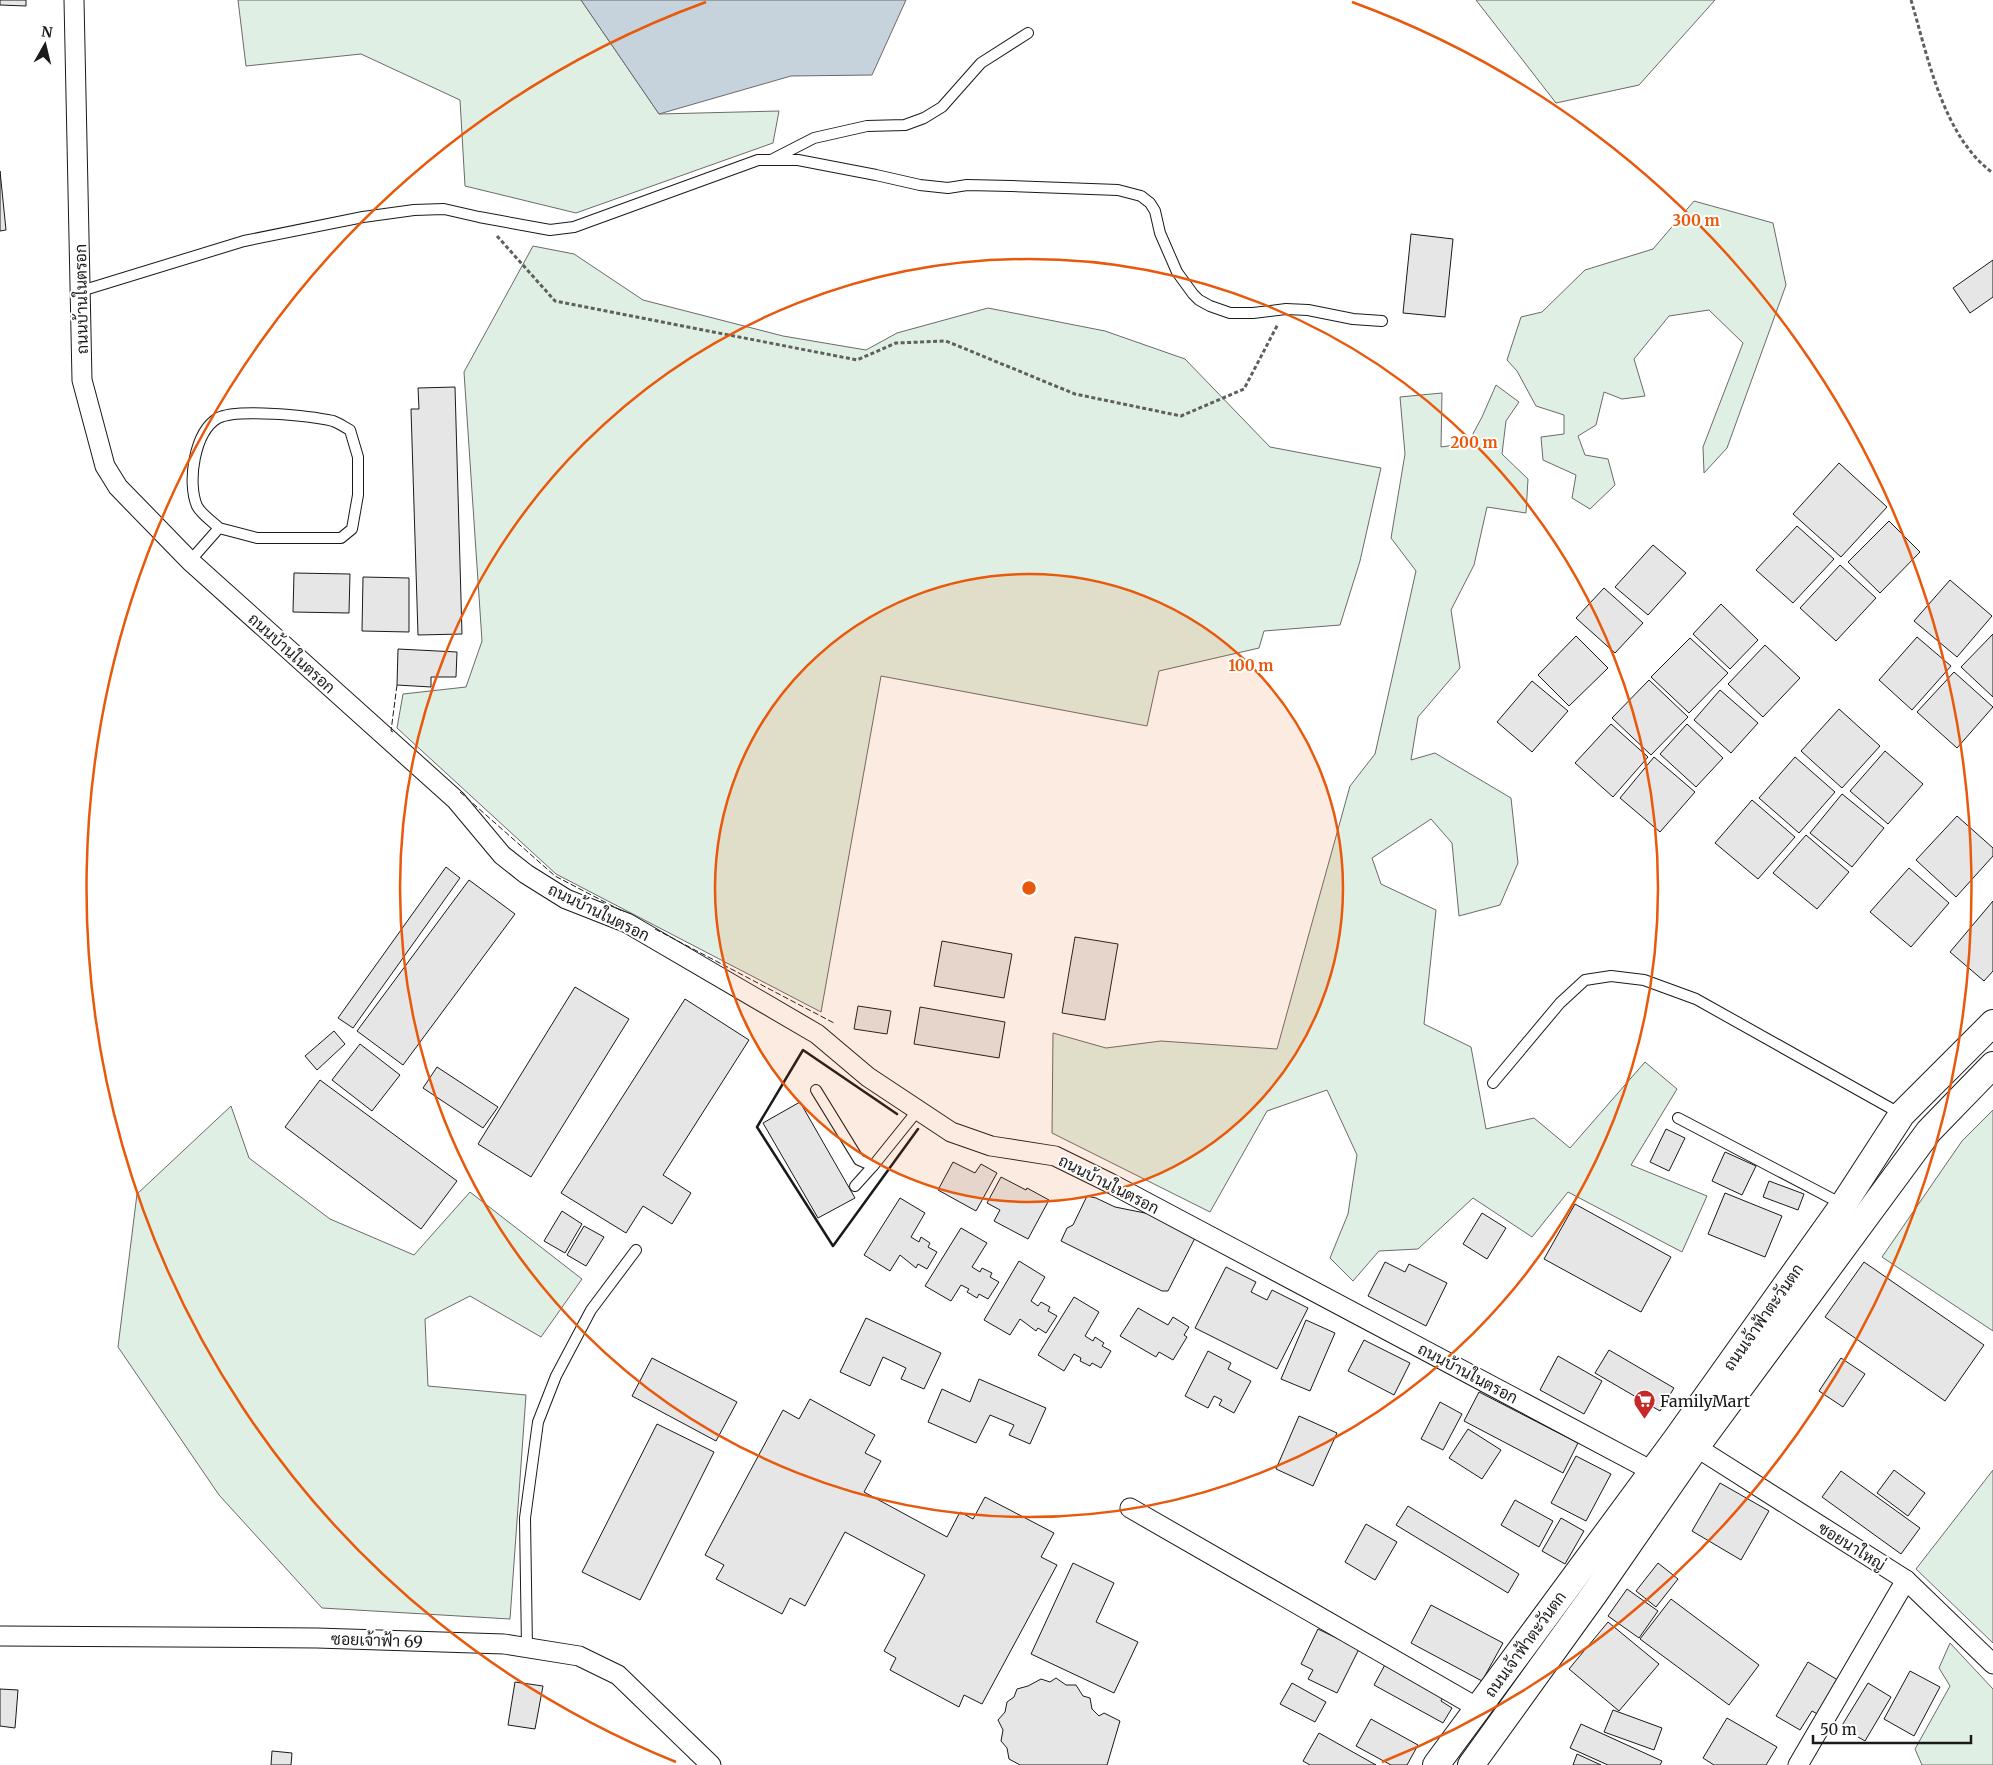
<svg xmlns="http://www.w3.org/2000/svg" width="1993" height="1765" font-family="Merriweather,Sarabun,serif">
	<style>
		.green { fill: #e0efe3; stroke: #6a6a6a }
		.water { fill: #c6d2dc; stroke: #6a6a6a }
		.building { fill: #e6e6e6; stroke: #1a1a1a }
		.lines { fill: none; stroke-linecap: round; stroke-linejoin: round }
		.service-casing { stroke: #1a1a1a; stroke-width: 12 }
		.minor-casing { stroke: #1a1a1a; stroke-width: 21 }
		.secondary-casing { stroke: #1a1a1a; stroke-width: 28 }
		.path { stroke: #5f5f5f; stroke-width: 3; stroke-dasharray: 4 2.5; stroke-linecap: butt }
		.service { stroke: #fff; stroke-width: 10 }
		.minor { stroke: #fff; stroke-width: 19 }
		.secondary { stroke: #fff; stroke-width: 26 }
		.fence { stroke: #1a1a1a; stroke-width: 1; stroke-dasharray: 6 2.5; stroke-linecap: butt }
		.wall { stroke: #1a1a1a; stroke-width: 2.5 }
		.ring { fill: none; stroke: #e8590c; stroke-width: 2.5 }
		.labels { text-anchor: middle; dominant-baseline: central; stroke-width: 4; stroke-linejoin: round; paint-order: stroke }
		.street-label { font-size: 16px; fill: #1a1a1a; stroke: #fff }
		.poi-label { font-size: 16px; fill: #1a1a1a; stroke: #fff; text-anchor: start }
		.centre { fill: #e8590c; stroke: #fff; stroke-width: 2.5 }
		.ring-label { font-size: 15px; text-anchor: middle; font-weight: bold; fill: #e8590c; stroke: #fff; stroke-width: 4; stroke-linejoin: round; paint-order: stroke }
	</style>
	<rect width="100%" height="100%" fill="#fff"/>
	<g class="green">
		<polygon points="238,0 581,0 659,114 779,111 773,143 576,213 465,186 460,100 361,54 246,66"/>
		<polygon points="1476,0 1715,0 1639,85 1556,103"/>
		<polygon points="1694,201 1773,223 1786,285 1727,448 1704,473 1703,447 1743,343 1709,310 1669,316 1634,359 1645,396 1622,399 1604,392 1596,425 1578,436 1585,455 1608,459 1615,485 1590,509 1572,498 1576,475 1543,460 1541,437 1564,434 1564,415 1536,406 1517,371 1507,360 1521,317 1542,312 1585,270 1653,249"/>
		<polygon points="533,246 574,254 643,300 783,336 866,350 897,333 988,308 1105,331 1185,359 1270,447 1381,468 1360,561 1340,625 1264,631 1259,648 1159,671 1147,726 881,676 821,1012 556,874 397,728 403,694 466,687 482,641 464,372"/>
		<polygon points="1496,385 1519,402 1506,421 1502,454 1528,479 1526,513 1487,507 1474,565 1451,610 1460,668 1418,717 1411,760 1435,753 1511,798 1518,863 1500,905 1459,916 1452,843 1431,819 1372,858 1381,884 1436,910 1424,1024 1471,1047 1486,1129 1534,1118 1570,1148 1645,1062 1677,1089 1631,1165 1707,1196 1682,1252 1568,1192 1532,1237 1473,1198 1418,1249 1379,1251 1353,1281 1330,1258 1348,1214 1357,1155 1327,1090 1267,1111 1210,1212 1052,1133 1053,1033 1106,1048 1161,1041 1277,1049 1350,786 1375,754 1416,571 1391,538 1405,454 1400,397 1442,393 1441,447 1468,443 1482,417"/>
		<polygon points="231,1106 249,1158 330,1219 414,1255 470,1192 582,1279 541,1337 470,1296 425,1319 428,1386 526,1395 510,1619 322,1608 219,1495 118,1347 137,1194"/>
		<polygon points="1993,1110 1993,1331 1882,1257 1962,1141"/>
		<polygon points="1993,1470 1993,1643 1916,1569"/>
		<polygon points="1950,1643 1993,1689 1993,1765 1922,1765 1915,1749 1950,1686 1939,1668"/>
	</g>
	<polygon class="water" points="581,0 906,0 872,75 791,76 659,114"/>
	<g class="building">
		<polygon points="0,0 26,0 26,6 0,5"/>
		<polygon points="0,171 6,230 0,231"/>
		<polygon points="1411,234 1453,239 1445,317 1403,313"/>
		<polygon points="1993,260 1993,297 1970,313 1953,288"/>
		<polygon points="455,387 462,634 418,635 411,409 419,409 418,388"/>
		<polygon points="1839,463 1887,507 1841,557 1793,514"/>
		<polygon points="1889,521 1920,552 1880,593 1848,562"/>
		<polygon points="1797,526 1834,559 1793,603 1756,570"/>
		<polygon points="1653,545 1686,573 1648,615 1615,587"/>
		<polygon points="1840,565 1876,598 1836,641 1800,608"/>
		<polygon points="294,573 350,574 349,613 293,612"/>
		<polygon points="363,577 409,578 409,632 362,631"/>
		<polygon points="1950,580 1992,616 1957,657 1914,621"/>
		<polygon points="1604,588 1643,623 1615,653 1576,618"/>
		<polygon points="1721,604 1758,640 1730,669 1693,634"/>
		<polygon points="1993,634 1993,697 1961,667"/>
		<polygon points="1576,636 1608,668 1569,706 1538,675"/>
		<polygon points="1917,637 1951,666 1912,710 1879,680"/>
		<polygon points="1690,638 1728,673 1689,713 1651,677"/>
		<polygon points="1765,645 1800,678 1763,717 1728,684"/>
		<polygon points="398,649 457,652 456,677 431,677 431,687 397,685"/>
		<polygon points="1954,672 1993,707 1957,748 1917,712"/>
		<polygon points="1649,680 1688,717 1651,755 1612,718"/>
		<polygon points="1532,681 1568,711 1532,752 1497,722"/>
		<polygon points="1720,690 1758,723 1731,753 1694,720"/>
		<polygon points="1839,709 1880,746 1842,788 1801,751"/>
		<polygon points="1611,724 1648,757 1613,797 1575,763"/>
		<polygon points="1687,724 1723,758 1696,787 1660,754"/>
		<polygon points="1885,751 1923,784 1888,824 1850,791"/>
		<polygon points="1654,757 1695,792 1660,832 1620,798"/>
		<polygon points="1795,757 1835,792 1799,833 1759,798"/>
		<polygon points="1842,794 1884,828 1852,867 1810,833"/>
		<polygon points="1752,800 1795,837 1758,879 1715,843"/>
		<polygon points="1957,816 1993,848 1993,856 1956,897 1916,860"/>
		<polygon points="1806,835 1849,872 1817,909 1773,873"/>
		<polygon points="446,867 460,878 353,1028 338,1018"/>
		<polygon points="1909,868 1949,903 1911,947 1870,912"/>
		<polygon points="469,880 515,914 403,1065 357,1031"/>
		<polygon points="1993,901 1993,971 1984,981 1950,952"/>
		<polygon points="1075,937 1118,944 1105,1020 1062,1013"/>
		<polygon points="942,941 1012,954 1004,998 934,986"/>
		<polygon points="575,987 629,1019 531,1177 478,1144"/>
		<polygon points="685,999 749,1040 663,1175 691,1193 672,1224 643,1206 626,1233 561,1193"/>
		<polygon points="858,1006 891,1011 887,1034 854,1029"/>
		<polygon points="920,1007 1005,1022 999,1058 914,1044"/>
		<polygon points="334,1031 345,1044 317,1070 305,1056"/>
		<polygon points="360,1044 400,1075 372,1111 332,1080"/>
		<polygon points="437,1067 498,1107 483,1128 423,1088"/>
		<polygon points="320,1080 457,1181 421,1229 285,1127"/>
		<polygon points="800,1102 855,1198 818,1218 763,1123"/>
		<polygon points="1666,1129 1685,1138 1669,1171 1650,1162"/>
		<polygon points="1725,1152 1756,1166 1742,1195 1712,1181"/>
		<polygon points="953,1162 975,1173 981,1164 997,1173 976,1211 938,1190"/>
		<polygon points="1001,1177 1026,1190 1027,1188 1049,1200 1028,1239 994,1221 1000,1210 987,1203"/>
		<polygon points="1769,1181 1804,1194 1798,1210 1763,1197"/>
		<polygon points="1725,1193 1782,1216 1765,1257 1708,1234"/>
		<polygon points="1087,1196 1096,1198 1115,1207 1150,1214 1195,1238 1168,1291 1162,1291 1061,1241 1067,1228 1073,1225"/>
		<polygon points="900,1198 925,1213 911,1237 919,1242 921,1237 930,1243 928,1247 937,1252 927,1269 918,1264 916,1268 900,1255 890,1271 864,1255"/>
		<polygon points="1575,1204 1671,1257 1641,1312 1544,1259"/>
		<polygon points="562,1211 582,1224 565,1253 544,1241"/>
		<polygon points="1482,1213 1506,1228 1487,1259 1463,1244"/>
		<polygon points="584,1226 604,1237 586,1266 567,1255"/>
		<polygon points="961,1228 987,1243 972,1267 980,1272 982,1268 992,1273 990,1277 999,1282 988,1299 979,1294 977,1298 967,1292 969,1289 961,1285 951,1301 925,1286"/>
		<polygon points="1019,1261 1045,1277 1031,1301 1038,1306 1041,1302 1050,1307 1048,1311 1057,1316 1046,1333 1038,1328 1036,1331 1020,1319 1010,1335 984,1320"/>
		<polygon points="1385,1262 1405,1272 1409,1264 1447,1283 1426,1326 1368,1296"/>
		<polygon points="1864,1262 1984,1345 1945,1401 1825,1317"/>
		<polygon points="1226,1267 1256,1282 1251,1292 1267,1300 1272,1290 1308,1308 1277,1369 1195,1328"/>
		<polygon points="1074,1297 1099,1312 1085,1336 1093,1341 1095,1337 1104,1343 1102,1346 1111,1351 1101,1368 1092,1363 1090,1366 1080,1361 1081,1358 1074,1354 1064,1371 1038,1355"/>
		<polygon points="1138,1308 1168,1325 1173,1317 1189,1327 1184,1335 1187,1337 1173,1360 1159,1352 1156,1357 1120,1336"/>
		<polygon points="866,1318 941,1353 924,1389 901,1379 906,1368 883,1357 870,1386 840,1372"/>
		<polygon points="1306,1320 1335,1333 1310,1391 1281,1379"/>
		<polygon points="1364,1340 1410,1363 1394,1395 1348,1371"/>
		<polygon points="1609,1350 1674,1388 1660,1411 1595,1373"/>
		<polygon points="1208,1351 1231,1363 1228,1369 1251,1381 1234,1413 1219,1405 1222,1400 1214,1396 1208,1408 1185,1396"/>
		<polygon points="1558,1356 1602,1381 1584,1414 1540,1390"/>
		<polygon points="652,1358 737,1402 716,1441 632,1396"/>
		<polygon points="1841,1358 1865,1374 1843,1407 1819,1391"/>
		<polygon points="979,1379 1046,1408 1030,1444 1009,1435 1014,1425 990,1415 976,1443 928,1422 942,1389 970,1402"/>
		<polygon points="1479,1392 1578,1443 1563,1473 1464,1421"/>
		<polygon points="810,1399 875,1435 865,1453 881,1461 864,1492 947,1537 960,1512 973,1519 985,1497 1054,1533 1041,1557 1057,1565 982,1704 964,1695 959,1707 890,1670 896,1658 884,1651 925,1575 845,1532 805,1606 790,1598 782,1614 716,1579 724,1565 705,1555 783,1410 799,1419"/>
		<polygon points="1440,1402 1462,1414 1443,1450 1421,1439"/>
		<polygon points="1299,1416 1337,1433 1313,1486 1276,1469"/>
		<polygon points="657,1424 714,1452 640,1600 582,1572"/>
		<polygon points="1468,1429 1501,1450 1482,1479 1449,1458"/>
		<polygon points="1576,1456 1611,1474 1586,1521 1551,1503"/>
		<polygon points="1894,1470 1925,1493 1908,1516 1877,1493"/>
		<polygon points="1841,1471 1920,1528 1901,1554 1822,1497"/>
		<polygon points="1720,1483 1769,1511 1741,1560 1692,1531"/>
		<polygon points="1515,1500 1553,1521 1539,1547 1501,1525"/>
		<polygon points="1408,1506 1519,1574 1508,1593 1396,1525"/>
		<polygon points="1561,1518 1584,1531 1565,1564 1542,1551"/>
		<polygon points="1366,1524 1397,1542 1375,1580 1345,1562"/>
		<polygon points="1073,1563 1114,1583 1096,1622 1138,1642 1114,1693 1031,1654"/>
		<polygon points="1658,1563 1678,1579 1656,1607 1636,1591"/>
		<polygon points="1627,1589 1658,1611 1639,1638 1608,1616"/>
		<polygon points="1671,1599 1759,1665 1729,1705 1640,1639"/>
		<polygon points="1431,1605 1503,1643 1482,1681 1411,1643"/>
		<polygon points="1608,1622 1659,1664 1619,1711 1569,1669"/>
		<polygon points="1318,1629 1359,1649 1337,1693 1308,1679 1313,1670 1301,1664"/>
		<polygon points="1387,1661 1445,1693 1441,1701 1452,1708 1443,1723 1374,1685"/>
		<polygon points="1808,1662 1841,1682 1821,1716 1812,1711 1800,1730 1776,1716"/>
		<polygon points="1910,1671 1940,1687 1914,1736 1884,1719"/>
		<polygon points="1056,1678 1066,1685 1076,1685 1083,1696 1090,1698 1092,1709 1099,1716 1104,1713 1120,1721 1107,1765 1020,1765 1009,1759 1007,1748 1001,1741 1003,1730 998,1720 1005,1712 1007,1702 1014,1697 1017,1689 1028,1686 1041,1679 1050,1682"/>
		<polygon points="515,1682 543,1686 535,1729 508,1725"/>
		<polygon points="1292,1683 1326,1702 1315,1722 1280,1704"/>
		<polygon points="1868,1683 1891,1697 1865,1741 1841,1727"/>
		<polygon points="0,1689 18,1690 15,1728 0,1726"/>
		<polygon points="1613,1710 1662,1728 1654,1750 1604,1732"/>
		<polygon points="1727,1718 1777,1747 1766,1765 1714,1765 1703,1758"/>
		<polygon points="1371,1719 1418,1745 1407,1765 1391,1765 1356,1746"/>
		<polygon points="1581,1724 1662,1761 1660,1765 1608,1765 1570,1748"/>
		<polygon points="1319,1733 1376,1765 1310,1765 1303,1761"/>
		<polygon points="272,1751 292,1753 291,1765 271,1765"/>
		<polygon points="1577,1754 1601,1765 1573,1765"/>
	</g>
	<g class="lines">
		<defs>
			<g id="service">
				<polyline points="773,159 814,138 867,126 905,125 924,118 942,107 981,63 1028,33"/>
				<polyline points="81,291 244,241 363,217 414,210 444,209 479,217 550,230 574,227 758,160 798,160 876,175 920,185 948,188 967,185 1011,186 1118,190 1141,196 1150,203 1155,211 1160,233 1177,272 1193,294 1199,300 1210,306 1230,313 1253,313 1286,309 1308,310 1353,319 1382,321"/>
				<path d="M 190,561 L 219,528 L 257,538 L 341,538 L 352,529 L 358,495 L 358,457 L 350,430 C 344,427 339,423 333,421 C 311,416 237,408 218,418 C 194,432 187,483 197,506 C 201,514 213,522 219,528"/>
				<polyline points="1493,1083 1560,1003 1585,980 1611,976 1644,980 1696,999 1901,1114"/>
				<polyline points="816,1090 859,1160 873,1166"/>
				<polyline points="1678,1118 1842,1204"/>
				<polyline points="855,1186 873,1166 918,1110"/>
				<polyline points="527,1648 525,1518 538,1422 556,1376 591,1310 636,1250"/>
			</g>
			<g id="minor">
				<polyline points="74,0 82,380 105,466 118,487 190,561 456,800 502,855 526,874 566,899 627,923 817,1034 868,1077 951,1132 991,1146 1055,1156 1110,1183 1652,1471"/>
				<polyline points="1696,1447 1906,1580 1993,1664"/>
				<polyline points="1130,1508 1478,1708"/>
				<polyline points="0,1636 317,1638 504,1644 579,1656 618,1675 711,1765"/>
				<polyline points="1798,1765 1906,1580"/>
			</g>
			<g id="secondary">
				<polyline points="1436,1765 1677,1438 1843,1205 1902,1114 1993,1023"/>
				<polyline points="1471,1765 1595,1593 1696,1447 1929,1131 1993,1065"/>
			</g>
		</defs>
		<use href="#service" class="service-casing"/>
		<use href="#minor" class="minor-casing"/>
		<use href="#secondary" class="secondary-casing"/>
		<g class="path">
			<path d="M 1911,0 C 1928,57 1943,137 1993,173"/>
			<polyline points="497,236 555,301 857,360 896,343 946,341 1075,394 1181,416 1244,389 1278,324"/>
		</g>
		<use href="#service" class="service"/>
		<use href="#minor" class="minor"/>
		<use href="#secondary" class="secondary"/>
		<g class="fence">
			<polyline points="393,732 391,731 397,685"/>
			<polyline points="460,792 555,876 624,912"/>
			<polyline points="655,929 834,1023"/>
		</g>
		<polyline class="wall" points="897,1114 803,1050 757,1127 833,1246 918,1129"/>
	</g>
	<circle cx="1029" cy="888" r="314" fill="#e8590c" fill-opacity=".12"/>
	<g class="ring">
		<circle cx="1029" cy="888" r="314"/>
		<circle cx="1029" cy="888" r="629"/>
		<path d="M676 1762A943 943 0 0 1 706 2M1352 2A943 943 0 0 1 1382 1762"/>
	</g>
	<defs>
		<symbol id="supermarket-pin" viewBox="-11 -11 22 30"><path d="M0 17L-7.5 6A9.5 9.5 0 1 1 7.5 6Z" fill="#c62828" stroke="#fff"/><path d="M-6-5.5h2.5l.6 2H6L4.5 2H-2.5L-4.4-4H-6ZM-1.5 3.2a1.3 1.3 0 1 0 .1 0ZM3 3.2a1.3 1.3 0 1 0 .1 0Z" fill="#fff"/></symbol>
	</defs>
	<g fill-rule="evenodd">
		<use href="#supermarket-pin" x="1632" y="1388" width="25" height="34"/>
	</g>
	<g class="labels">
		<g class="street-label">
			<text transform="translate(81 299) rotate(-91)">ถนนบ้านในตรอก</text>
			<text transform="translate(292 653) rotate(42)">ถนนบ้านในตรอก</text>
			<text transform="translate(599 912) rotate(26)">ถนนบ้านในตรอก</text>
			<text transform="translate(1109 1184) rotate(27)">ถนนบ้านในตรอก</text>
			<text transform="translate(1763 1317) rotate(-55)">ถนนเจ้าฟ้าตะวันตก</text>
			<text transform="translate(1468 1373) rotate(28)">ถนนบ้านในตรอก</text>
			<text transform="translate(1852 1546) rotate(32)">ซอยนาใหญ่</text>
			<text transform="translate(377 1640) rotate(2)">ซอยเจ้าฟ้า 69</text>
			<text transform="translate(1525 1644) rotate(-54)">ถนนเจ้าฟ้าตะวันตก</text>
		</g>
		<g class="poi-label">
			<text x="1660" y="1401">FamilyMart</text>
		</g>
	</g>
	<circle cx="1029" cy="888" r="8" class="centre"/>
	<g class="ring-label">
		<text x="1696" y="226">300 m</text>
		<text x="1474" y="448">200 m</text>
		<text x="1251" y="671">100 m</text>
	</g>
	<g transform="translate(45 45) rotate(8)" stroke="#ffffff" stroke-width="4" paint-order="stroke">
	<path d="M0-4L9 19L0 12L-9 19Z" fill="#1a1a1a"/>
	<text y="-8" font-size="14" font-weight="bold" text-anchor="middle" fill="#1a1a1a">N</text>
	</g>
	<path d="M1813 1735v8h158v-8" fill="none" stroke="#1a1a1a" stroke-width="2.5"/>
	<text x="1820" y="1735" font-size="15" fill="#1a1a1a" stroke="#ffffff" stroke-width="4" paint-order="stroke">50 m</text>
</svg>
